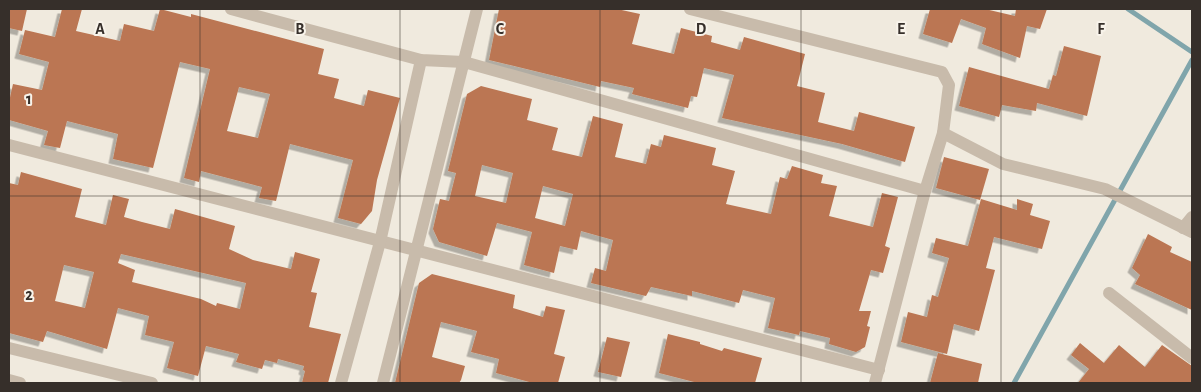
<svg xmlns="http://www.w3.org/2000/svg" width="1201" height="392" font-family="'Alegreya Sans',sans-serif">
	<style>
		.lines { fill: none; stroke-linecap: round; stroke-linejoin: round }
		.stream { stroke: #80a5ab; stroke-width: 5 }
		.building { fill: #bb7652; fill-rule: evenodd; filter: url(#shadow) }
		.minor { stroke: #c8bbab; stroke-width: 12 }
		.grid { fill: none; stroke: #362f2a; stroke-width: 1; stroke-opacity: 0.55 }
		.grid-label { font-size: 16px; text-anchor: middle; font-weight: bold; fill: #362f2a; stroke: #f8f3ea; stroke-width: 4; stroke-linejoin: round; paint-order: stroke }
	</style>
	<defs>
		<filter id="shadow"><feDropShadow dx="-4.5" dy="4.5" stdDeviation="0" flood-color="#0004"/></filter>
	</defs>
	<rect width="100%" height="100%" fill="#f0eade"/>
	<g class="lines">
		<g class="stream">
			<polyline points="1128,9 1192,52"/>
			<polyline points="1014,383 1192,60"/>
		</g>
	</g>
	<g class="building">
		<polygon points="9,9 27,9 22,31 9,28"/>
		<path d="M 62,9 L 82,9 L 76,31 L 120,41 L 124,24 L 154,31 L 160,9 L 191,17 L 191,14 L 324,49 L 318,74 L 339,79 L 334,98 L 364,106 L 368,90 L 400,98 L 377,180 L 372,211 L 361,224 L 338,218 L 353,160 L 290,144 L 276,201 L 259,198 L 262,187 L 201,171 L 199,182 L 184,178 L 210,69 L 180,62 L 153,168 L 113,159 L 118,134 L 67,121 L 60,148 L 44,145 L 48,131 L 9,120 L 9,102 L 13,84 L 42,90 L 49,62 L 19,54 L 25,30 L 55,37 ZM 239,87 L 270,94 L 258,138 L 227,131 Z"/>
		<polygon points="499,9 617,9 640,14 632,44 674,54 681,28 712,36 711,42 740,50 744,37 805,54 797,86 825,93 818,122 854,131 859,112 915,127 905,162 842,144 722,118 734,75 704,68 697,97 691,96 688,108 632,94 634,88 601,81 600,87 489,60"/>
		<polygon points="930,9 985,9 1015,16 1016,9 1047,9 1040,29 1027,26 1020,58 982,44 986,28 961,19 952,43 923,34"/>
		<polygon points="1064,46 1101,56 1087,116 1037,103 1036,111 1002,105 999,117 959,106 969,67 1049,89 1053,75 1056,76"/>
		<path d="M 481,86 L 532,99 L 527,120 L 558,128 L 552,150 L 582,157 L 593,116 L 623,124 L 615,157 L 646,164 L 651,144 L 661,147 L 664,135 L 716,148 L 712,165 L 735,171 L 726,204 L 771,214 L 780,177 L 787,179 L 792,166 L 823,175 L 821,183 L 837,186 L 829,216 L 873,227 L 882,193 L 898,197 L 885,246 L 890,248 L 883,273 L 871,270 L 859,311 L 871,311 L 867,326 L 870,327 L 865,347 L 856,352 L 829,344 L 830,338 L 800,331 L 799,335 L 768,328 L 775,298 L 743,290 L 739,303 L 692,291 L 692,296 L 651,287 L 646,296 L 591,283 L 595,268 L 606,271 L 613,240 L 581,231 L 577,250 L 560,246 L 554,273 L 524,265 L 532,232 L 497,223 L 487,256 L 439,242 L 433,229 L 440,199 L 449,201 L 456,173 L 448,171 L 467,94 ZM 482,165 L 513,173 L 506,203 L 475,196 ZM 543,186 L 573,194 L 565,226 L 535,218 Z"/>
		<polygon points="944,157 989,169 980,200 936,188"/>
		<path d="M 21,172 L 82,189 L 75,217 L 106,225 L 113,195 L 129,199 L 124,217 L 142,222 L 170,229 L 175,209 L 235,226 L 229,249 L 253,260 L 291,269 L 295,252 L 320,259 L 311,292 L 317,293 L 309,327 L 341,334 L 328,383 L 302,383 L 305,371 L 303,370 L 304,366 L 278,359 L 277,363 L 265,360 L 262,369 L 236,362 L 239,354 L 206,346 L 198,376 L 167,368 L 174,342 L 145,335 L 149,316 L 118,308 L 107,349 L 54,333 L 47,331 L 43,342 L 9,333 L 9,183 L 18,185 ZM 121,254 L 246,283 L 240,309 L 217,303 L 216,306 L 201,299 L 132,282 L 135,270 L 118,263 ZM 64,265 L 94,272 L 85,308 L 55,301 Z"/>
		<polygon points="981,199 1017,210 1017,199 1033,204 1030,215 1050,221 1042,249 994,237 986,268 995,270 979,331 954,324 947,354 901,342 908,312 927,317 932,295 938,297 949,258 932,253 936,238 968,246"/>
		<polygon points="1148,234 1172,247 1170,252 1192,262 1192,310 1135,284 1140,275 1132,268"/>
		<polygon points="432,274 515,295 513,308 543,317 546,306 565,310 554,354 565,357 558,383 533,383 496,373 499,359 471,352 477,331 441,322 432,357 465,366 461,380 459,383 395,383 419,283"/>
		<polygon points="668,334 700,342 700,344 722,351 724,348 762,358 755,383 698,383 659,373"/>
		<polygon points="607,337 630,342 621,377 598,372"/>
		<polygon points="1080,343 1104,363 1119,345 1145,367 1162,345 1192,366 1192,383 1078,383 1089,369 1071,355"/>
		<polygon points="938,353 982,364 978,383 930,383"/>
	</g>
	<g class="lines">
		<g class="minor">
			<polyline points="231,9 421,60 464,62 925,191"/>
			<polyline points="690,9 942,72 949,85 943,133 925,191 875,383"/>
			<polyline points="943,133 1003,164 1105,189 1192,232"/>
			<polyline points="9,145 879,370"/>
			<polyline points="1183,228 1192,217"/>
			<polyline points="1109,293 1192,358"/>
			<polyline points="9,348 152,383"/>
			<polyline points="9,380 20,383"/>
			<polyline points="341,383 380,242 421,60"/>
			<polyline points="383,383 477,9"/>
		</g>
	</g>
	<path class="grid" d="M 200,9 L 200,383M 400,9 L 400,383M 600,9 L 600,383M 801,9 L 801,383M 1001,9 L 1001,383M 9,196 L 1192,196"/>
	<g class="grid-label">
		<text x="100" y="34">A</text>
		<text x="300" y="34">B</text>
		<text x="500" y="34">C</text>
		<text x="701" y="34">D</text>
		<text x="901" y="34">E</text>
		<text x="1101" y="34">F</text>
		<text x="29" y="104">1</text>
		<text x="29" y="300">2</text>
	</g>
	<rect width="1201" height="392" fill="none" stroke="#362f2a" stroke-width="20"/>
</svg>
